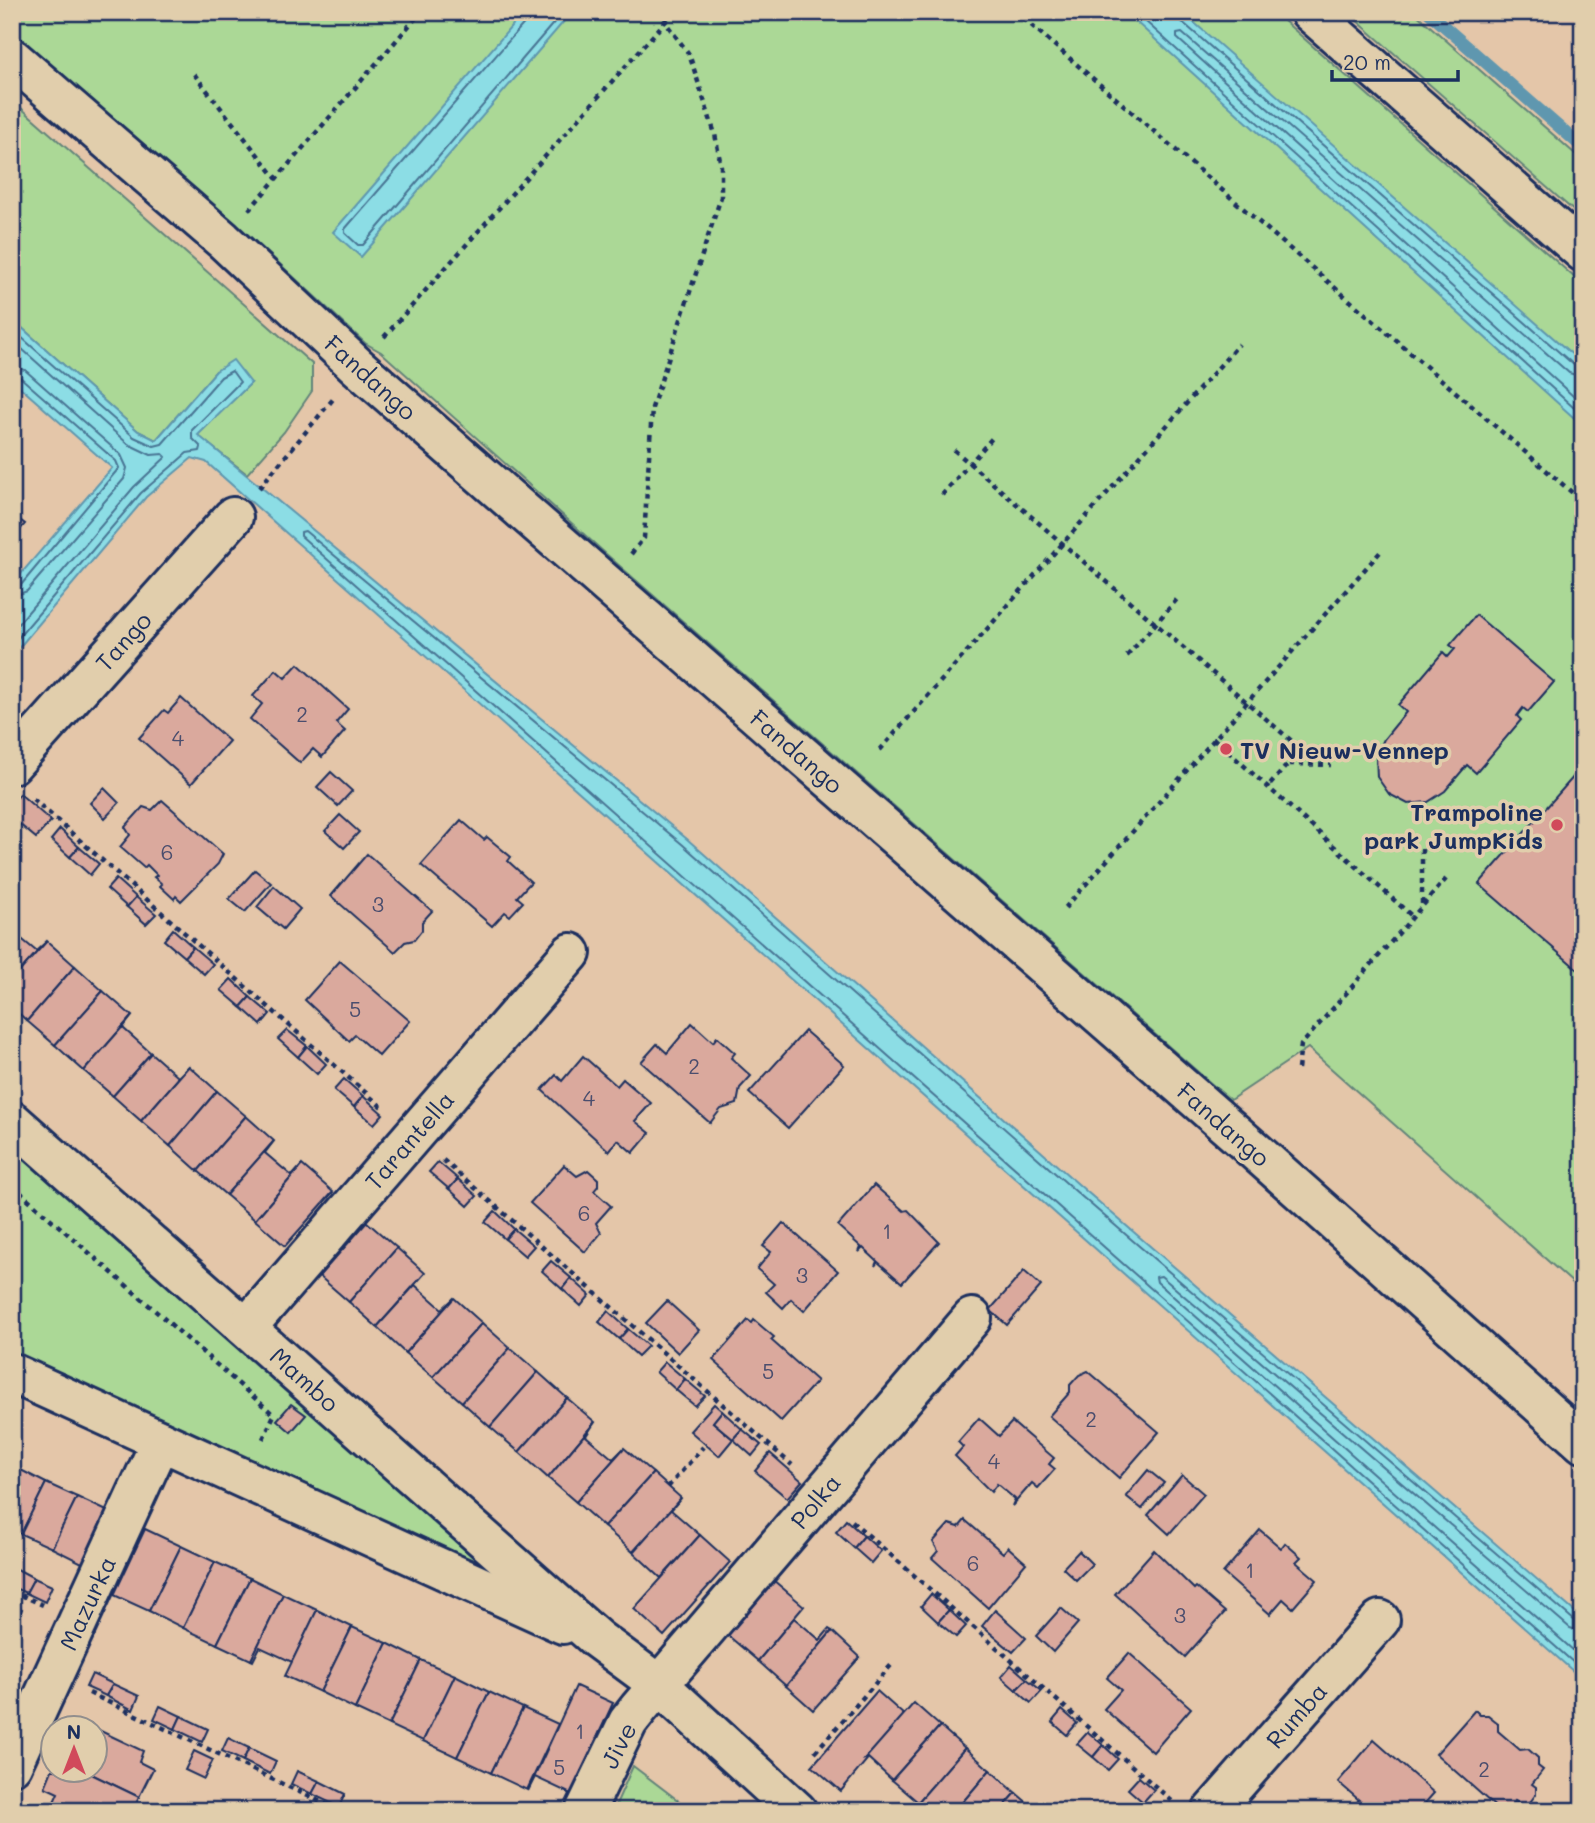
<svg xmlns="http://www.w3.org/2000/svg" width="1595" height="1823" font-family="Mali,sans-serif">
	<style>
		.green { fill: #abd896; stroke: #63847a; stroke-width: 2 }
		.water { fill: #8cdde5; stroke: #5f97af; stroke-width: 2 }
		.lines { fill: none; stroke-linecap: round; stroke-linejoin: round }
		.shore { stroke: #487594; stroke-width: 2 }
		.stream { stroke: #5f97af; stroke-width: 12 }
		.building { fill: #daa99d; stroke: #1b2f5e; stroke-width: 2 }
		.minor-casing { stroke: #1b2f5e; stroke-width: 44 }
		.major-casing { stroke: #1b2f5e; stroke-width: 44 }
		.path { stroke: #1b2f5e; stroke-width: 4.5; stroke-dasharray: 5 5; stroke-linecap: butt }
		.minor { stroke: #e1ceac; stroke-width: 38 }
		.major { stroke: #e1ceac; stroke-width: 38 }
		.poi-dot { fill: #d1495b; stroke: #e1ceac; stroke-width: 2.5 }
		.labels { text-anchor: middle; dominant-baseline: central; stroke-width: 7; stroke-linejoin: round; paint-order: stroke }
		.number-label { font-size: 21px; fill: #4b4e6e }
		.street-label { font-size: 24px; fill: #1b2f5e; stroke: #e1ceac }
		.poi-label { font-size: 24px; font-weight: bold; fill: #1b2f5e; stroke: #e1ceac; text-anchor: start }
	</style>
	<rect width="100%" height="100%" fill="#e4c6a9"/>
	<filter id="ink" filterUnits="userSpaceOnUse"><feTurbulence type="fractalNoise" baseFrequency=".0143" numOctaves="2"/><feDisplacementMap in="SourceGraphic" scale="14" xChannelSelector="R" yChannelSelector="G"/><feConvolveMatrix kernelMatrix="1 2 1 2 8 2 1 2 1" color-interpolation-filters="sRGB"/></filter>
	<g filter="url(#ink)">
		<g class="green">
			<polygon points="12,12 1274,12 1583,285 1583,1292 1308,1048 1230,1100 606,554 381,352 365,343 242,229 220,215 12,31"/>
			<polygon points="1347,12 1414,12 1583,161 1583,219"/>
			<polygon points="12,100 312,364 312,391 284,432 247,474 197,435 251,383 216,371 156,440 138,431 12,319"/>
			<polygon points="12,1148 514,1584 12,1356"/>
			<polygon points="633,1766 692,1811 613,1811"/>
		</g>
		<g class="water">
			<polygon points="524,12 572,12 361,257 333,232"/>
			<polygon points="1125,12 1182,12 1583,364 1583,426"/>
			<polygon points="12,319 138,431 156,440 216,371 233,360 251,383 198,435 687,839 1086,1191 1583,1619 1583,1680 206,462 192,458 146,497 12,656 12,584 112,468 12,380"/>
		</g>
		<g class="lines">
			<g class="shore">
				<polyline points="529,12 527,20 345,229 345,233 358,245 363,245 563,12"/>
				<polyline points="1135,12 1583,416"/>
				<polyline points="1178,12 1180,20 1575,366 1583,368"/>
				<polyline points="12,329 134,437 154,446 162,444 221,377 232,371 240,382 192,430 192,438 201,447 200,451 187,453 141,493 12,645"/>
				<polyline points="12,340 128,444 151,455 163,454 166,457 134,487 12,631"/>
				<polyline points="12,367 25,370 121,455 127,468 124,479 27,591 12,597"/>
				<polyline points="12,375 20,377 116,461 119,468 21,585 12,588"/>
				<polyline points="1583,377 1569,373 1182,33 1177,34 1177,38 1583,405"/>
				<polyline points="1583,1623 1575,1621 1081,1196 682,844 305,531 301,532 301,536 1583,1671"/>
				<polyline points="1583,1632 1570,1628 1161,1276 1156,1277 1157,1282 1583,1659"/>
			</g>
			<polyline class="stream" points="1428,12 1583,148"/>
		</g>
		<g class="building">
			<polygon points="12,514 25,524 12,539"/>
			<polygon points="1476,615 1554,682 1528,712 1523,708 1517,716 1521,720 1476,773 1467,765 1445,791 1428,802 1408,804 1389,794 1377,777 1376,756 1384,739 1406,712 1398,705 1443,652 1448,657 1455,649 1450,645"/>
			<polygon points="298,664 348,709 336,723 345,731 322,757 313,749 300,763 250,719 262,704 253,696 276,670 285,678"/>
			<polygon points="181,698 229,741 191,784 139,738 164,710 168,713"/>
			<polygon points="1583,766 1583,974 1479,884"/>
			<polygon points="331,772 352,791 338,806 317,787"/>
			<polygon points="104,788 119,803 105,818 90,803"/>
			<polygon points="20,794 51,821 36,838 12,818 12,803"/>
			<polygon points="162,800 223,854 218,864 181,901 176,896 174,899 160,886 162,884 154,877 157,875 147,865 144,868 120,847 130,835 125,827 143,807 152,810"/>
			<polygon points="340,815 359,832 344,848 325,831"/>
			<polygon points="461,820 484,840 487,837 511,857 508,861 531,882 517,897 523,902 510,916 505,912 492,926 421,865"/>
			<polygon points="60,829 79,847 70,857 51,840"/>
			<polygon points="79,847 99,864 90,875 70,857"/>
			<polygon points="367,854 432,911 422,922 422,930 414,940 405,942 395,952 331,896"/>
			<polygon points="255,870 271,883 245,912 229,899"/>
			<polygon points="116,879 136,897 127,907 107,889"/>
			<polygon points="274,886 300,909 283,929 257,907"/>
			<polygon points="136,897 156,914 146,924 127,907"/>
			<polygon points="173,929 193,947 184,957 164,940"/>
			<polygon points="12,931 36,951 47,941 12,980"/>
			<polygon points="47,941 75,966 27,1021 12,1007 12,980"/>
			<polygon points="193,947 213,964 204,974 184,957"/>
			<polygon points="340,961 410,1021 379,1056 355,1035 349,1041 305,1000"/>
			<polygon points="75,966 103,991 55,1045 27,1021"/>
			<polygon points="231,979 250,997 241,1007 221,990"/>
			<polygon points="103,991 132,1016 84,1071 55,1045"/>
			<polygon points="250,997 270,1014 261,1025 241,1007"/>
			<polygon points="132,1016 123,1028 151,1053 113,1096 84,1071"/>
			<polygon points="692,1023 713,1042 717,1037 735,1053 731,1058 751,1076 740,1088 737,1104 721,1109 710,1123 641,1062 657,1044 667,1053"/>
			<polygon points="287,1030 307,1046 298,1057 278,1039"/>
			<polygon points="805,1031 844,1065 788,1128 749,1093"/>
			<polygon points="307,1046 326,1064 317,1074 298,1057"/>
			<polygon points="151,1053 178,1077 189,1066 141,1121 113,1096"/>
			<polygon points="583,1056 617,1086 623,1079 651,1103 635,1121 650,1133 633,1153 618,1140 609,1151 542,1090 556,1075 562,1081"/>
			<polygon points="189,1066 217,1091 170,1146 141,1121"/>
			<polygon points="344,1079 363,1096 354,1107 334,1090"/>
			<polygon points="217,1091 246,1116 198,1171 170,1146"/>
			<polygon points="363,1096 383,1114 374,1124 354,1107"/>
			<polygon points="246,1116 274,1141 226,1195 198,1171"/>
			<polygon points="274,1141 265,1153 292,1176 302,1165 255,1220 226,1195"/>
			<polygon points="438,1162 458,1179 449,1189 429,1172"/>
			<polygon points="302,1165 333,1192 285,1246 255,1220"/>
			<polygon points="564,1165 577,1176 588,1170 598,1179 598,1186 594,1191 611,1206 596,1223 601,1233 585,1252 530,1203"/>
			<polygon points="458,1179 477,1196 468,1206 449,1189"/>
			<polygon points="874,1185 904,1211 908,1210 939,1242 902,1283 878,1262 875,1266 877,1261 863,1248 859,1252 861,1247 838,1226"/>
			<polygon points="495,1211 514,1229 505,1239 485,1222"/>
			<polygon points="367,1222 397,1248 349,1302 319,1276"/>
			<polygon points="783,1223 838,1271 804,1311 791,1299 783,1308 766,1292 774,1284 757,1269 771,1252 763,1246"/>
			<polygon points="514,1229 534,1246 525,1256 505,1239"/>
			<polygon points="397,1248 425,1273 377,1327 349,1302"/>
			<polygon points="551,1261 571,1278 562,1289 542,1271"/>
			<polygon points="1024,1271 1041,1286 1007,1325 990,1310"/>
			<polygon points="571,1278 590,1295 581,1306 562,1289"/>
			<polygon points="415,1285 442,1309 454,1298 405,1353 377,1327"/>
			<polygon points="454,1298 482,1323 433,1377 405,1353"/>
			<polygon points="667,1301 699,1330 678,1353 646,1323"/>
			<polygon points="608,1311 628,1329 619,1339 599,1322"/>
			<polygon points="748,1320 752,1323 754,1320 774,1337 771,1340 817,1381 781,1421 713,1360"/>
			<polygon points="482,1323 510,1348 462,1402 433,1377"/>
			<polygon points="628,1329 648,1346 638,1356 619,1339"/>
			<polygon points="510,1348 538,1372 490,1427 462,1402"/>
			<polygon points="665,1362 685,1379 676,1390 656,1372"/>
			<polygon points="1088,1371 1159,1432 1119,1478 1049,1416 1070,1392 1070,1385 1079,1375"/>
			<polygon points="538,1372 567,1398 519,1452 490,1427"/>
			<polygon points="685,1379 705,1396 695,1406 676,1390"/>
			<polygon points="567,1398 595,1422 548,1478 519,1452"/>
			<polygon points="291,1404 306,1415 291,1432 277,1420"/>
			<polygon points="714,1404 722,1411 713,1422 733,1439 719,1456 690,1431"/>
			<polygon points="722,1411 742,1429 733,1439 713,1422"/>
			<polygon points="979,1418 999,1436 1012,1422 1054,1458 1049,1464 1055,1469 1038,1488 1032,1483 1012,1506 1015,1499 997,1484 991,1492 955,1456 963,1447 958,1442"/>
			<polygon points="595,1422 586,1436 613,1459 624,1448 576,1502 548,1478"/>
			<polygon points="742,1429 761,1445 752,1456 733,1439"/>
			<polygon points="624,1448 653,1473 604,1527 576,1502"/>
			<polygon points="770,1453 802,1481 787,1498 755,1471"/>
			<polygon points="15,1467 46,1483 21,1534 12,1529"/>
			<polygon points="1148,1470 1164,1483 1142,1509 1126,1496"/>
			<polygon points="653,1473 681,1498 633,1552 604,1527"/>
			<polygon points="1182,1475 1204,1494 1169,1534 1148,1515"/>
			<polygon points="46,1483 77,1497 52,1548 21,1534"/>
			<polygon points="77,1497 109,1512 84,1564 52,1548"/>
			<polygon points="681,1498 671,1510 700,1535 661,1578 633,1552"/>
			<polygon points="846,1520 864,1536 854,1548 836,1532"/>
			<polygon points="965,1520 1003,1553 1008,1547 1026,1563 988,1608 932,1558 938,1551 933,1542 949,1524 959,1527"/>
			<polygon points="145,1529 181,1546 149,1611 114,1595"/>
			<polygon points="1260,1530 1281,1548 1285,1543 1301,1557 1296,1562 1317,1580 1293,1608 1283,1599 1270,1614 1223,1573"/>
			<polygon points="700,1535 730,1562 664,1636 634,1609"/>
			<polygon points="864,1536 881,1551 871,1563 854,1548"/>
			<polygon points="181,1546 215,1562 183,1628 149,1611"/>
			<polygon points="1154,1550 1194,1589 1196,1587 1225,1612 1185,1657 1115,1594"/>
			<polygon points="1079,1551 1092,1564 1076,1580 1063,1568"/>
			<polygon points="215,1562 250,1578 217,1644 183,1628"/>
			<polygon points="15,1568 34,1578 26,1593 12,1587"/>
			<polygon points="34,1578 52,1586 45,1602 26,1593"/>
			<polygon points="250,1578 283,1594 251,1660 217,1644"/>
			<polygon points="773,1580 804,1606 758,1661 725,1633"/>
			<polygon points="283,1594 317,1610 292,1662 260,1647 253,1661 251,1660"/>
			<polygon points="931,1594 949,1610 938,1622 921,1606"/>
			<polygon points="12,1605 22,1609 12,1631"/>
			<polygon points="1061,1608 1078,1623 1053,1652 1036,1636"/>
			<polygon points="317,1610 352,1627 320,1692 285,1676"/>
			<polygon points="949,1610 966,1626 956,1637 938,1622"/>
			<polygon points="995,1610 1026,1638 1013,1652 982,1626"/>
			<polygon points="794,1618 820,1640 829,1629 832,1631 786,1686 758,1661"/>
			<polygon points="352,1627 387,1643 355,1709 320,1692"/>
			<polygon points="832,1631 860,1657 813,1710 786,1686"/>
			<polygon points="387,1643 421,1660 389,1725 355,1709"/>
			<polygon points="1129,1653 1191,1708 1153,1752 1104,1709 1121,1690 1107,1678"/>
			<polygon points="421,1660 455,1675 423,1741 389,1725"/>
			<polygon points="1011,1665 1027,1679 1016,1690 1001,1677"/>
			<polygon points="92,1674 113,1684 106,1696 86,1687"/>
			<polygon points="455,1675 489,1692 457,1757 423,1741"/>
			<polygon points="1027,1679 1042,1691 1031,1703 1016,1690"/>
			<polygon points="113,1684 139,1696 133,1710 106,1696"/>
			<polygon points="576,1686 613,1703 571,1794 535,1777 528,1791"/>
			<polygon points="877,1691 904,1715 841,1791 812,1766"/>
			<polygon points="489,1692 523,1708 491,1773 457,1757"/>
			<polygon points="914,1703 940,1726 892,1780 868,1758 865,1759"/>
			<polygon points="160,1706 181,1716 175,1729 154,1719"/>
			<polygon points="523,1708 558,1724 527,1790 491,1773"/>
			<polygon points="1062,1710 1077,1723 1067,1735 1052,1722"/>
			<polygon points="1475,1710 1480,1715 1488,1715 1498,1723 1498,1731 1520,1750 1528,1749 1538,1758 1538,1766 1543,1770 1532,1784 1536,1787 1536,1794 1528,1805 1520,1805 1515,1801 1507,1811 1500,1811 1436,1754"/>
			<polygon points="181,1716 208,1729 202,1742 175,1729"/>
			<polygon points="90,1726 143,1751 139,1762 153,1769 139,1797 83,1770 94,1770 94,1728 89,1728"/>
			<polygon points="940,1726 965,1748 918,1802 892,1780"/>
			<polygon points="1088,1732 1103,1745 1093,1757 1077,1744"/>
			<polygon points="228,1738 249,1748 243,1761 222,1751"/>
			<polygon points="1374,1740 1434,1793 1418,1811 1365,1811 1356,1803 1359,1800 1338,1782"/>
			<polygon points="1103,1745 1118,1759 1108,1770 1093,1757"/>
			<polygon points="249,1748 276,1761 270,1774 243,1761"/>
			<polygon points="965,1748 990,1770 955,1811 928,1811 918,1802"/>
			<polygon points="194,1751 213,1760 204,1779 185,1770"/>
			<polygon points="52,1770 83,1770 139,1797 133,1811 67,1811 53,1804 58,1793 45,1787"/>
			<polygon points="990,1770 1016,1793 1000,1811 955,1811"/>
			<polygon points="297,1771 319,1781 312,1794 291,1784"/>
			<polygon points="1139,1777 1154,1790 1143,1802 1128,1789"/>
			<polygon points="319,1781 345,1794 339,1807 312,1794"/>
			<polygon points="1016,1793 1037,1811 1000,1811"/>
		</g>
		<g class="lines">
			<defs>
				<g id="minor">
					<polyline points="12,58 223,240 358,367 1236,1134 1583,1443"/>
					<polyline points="12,764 233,517"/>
					<polyline points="12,1121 597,1639 658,1684 797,1811"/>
					<polyline points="247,1327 571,953"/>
					<polyline points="12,1373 563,1624"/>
					<polyline points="12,1765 161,1441"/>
					<polyline points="585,1811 628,1722 639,1708 972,1318"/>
					<polyline points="1212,1811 1380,1620"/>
				</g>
				<polyline id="major" points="1310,12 1583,252"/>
			</defs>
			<use href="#minor" class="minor-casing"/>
			<use href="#major" class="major-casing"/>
			<g class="path">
				<polyline points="1016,12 1583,502"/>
				<polyline points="194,74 277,179"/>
				<polyline points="249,210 421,12"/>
				<polyline points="384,337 665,22 655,12"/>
				<polyline points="954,450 1301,749 1268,787"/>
				<polyline points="259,488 334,398"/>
				<polyline points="942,495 993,437"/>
				<polyline points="631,554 644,538 652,408 721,197 721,166 715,134 689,54 665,22 674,12"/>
				<polyline points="1127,656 1179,597"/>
				<polyline points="1213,738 1413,917"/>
				<polyline points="880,750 1239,344"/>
				<polyline points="1289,764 1331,765"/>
				<polyline points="33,799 383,1108"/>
				<polyline points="1422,849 1422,905"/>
				<polyline points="1065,908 1382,550"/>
				<polyline points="1298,1069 1301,1045 1446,879"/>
				<polyline points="443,1160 792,1465"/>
				<polyline points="12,1185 274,1415 262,1441"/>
				<polyline points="668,1487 703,1447"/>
				<polyline points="852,1521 1172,1801"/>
				<polyline points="12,1591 43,1605"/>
				<polyline points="89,1693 340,1811"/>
				<polyline points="815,1752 894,1662"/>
			</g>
			<use href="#minor" class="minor"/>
			<use href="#major" class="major"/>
		</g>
	</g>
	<g class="poi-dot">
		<circle cx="1226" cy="749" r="7"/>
		<circle cx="1557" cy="825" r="7"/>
	</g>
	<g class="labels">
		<g class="number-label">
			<text x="302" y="713">2</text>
			<text x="178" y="737">4</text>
			<text x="167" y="851">6</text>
			<text x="378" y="903">3</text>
			<text x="355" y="1008">5</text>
			<text x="694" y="1065">2</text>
			<text x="589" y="1097">4</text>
			<text x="584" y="1212">6</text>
			<text x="887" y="1230">1</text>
			<text x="802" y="1274">3</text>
			<text x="768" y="1370">5</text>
			<text x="1091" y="1418">2</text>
			<text x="994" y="1460">4</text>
			<text x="973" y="1562">6</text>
			<text x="1250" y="1569">1</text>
			<text x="1180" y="1614">3</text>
			<text x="580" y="1730">1</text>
			<text x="559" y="1766">5</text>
			<text x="1484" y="1768">2</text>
		</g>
		<g class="street-label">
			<text transform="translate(371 377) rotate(42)">Fandango</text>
			<text transform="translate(123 641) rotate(-48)">Tango</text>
			<text transform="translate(797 751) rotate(41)">Fandango</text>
			<text transform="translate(1224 1124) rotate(41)">Fandango</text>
			<text transform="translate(409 1140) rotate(-49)">Tarantella</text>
			<text transform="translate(305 1379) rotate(42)">Mambo</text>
			<text transform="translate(815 1501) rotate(-50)">Polka</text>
			<text transform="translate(87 1603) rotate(-65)">Mazurka</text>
			<text transform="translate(1296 1715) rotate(-49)">Rumba</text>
			<text transform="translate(618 1745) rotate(-63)">Jive</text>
		</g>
		<g class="poi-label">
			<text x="1240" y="749">TV Nieuw-Vennep</text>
			<text x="1543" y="811" text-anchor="end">Trampoline<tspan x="1543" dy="28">park JumpKids</tspan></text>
		</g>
	</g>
	<rect width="1595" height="1823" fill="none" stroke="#e1ceac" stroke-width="42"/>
	<rect x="21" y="21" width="1553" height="1781" fill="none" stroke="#1b2f5e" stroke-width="2.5" filter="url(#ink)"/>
	<g transform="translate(74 1749)"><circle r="33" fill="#e1ceac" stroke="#928e8d" stroke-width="2"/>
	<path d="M0-5L12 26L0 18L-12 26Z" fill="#d1495b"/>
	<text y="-10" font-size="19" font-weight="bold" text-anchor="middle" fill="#1b2f5e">N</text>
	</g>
	<path d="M1332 70v10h126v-10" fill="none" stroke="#1b2f5e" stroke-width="3.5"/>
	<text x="1343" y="70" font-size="21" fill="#1b2f5e" stroke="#e1ceac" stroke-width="5" paint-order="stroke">20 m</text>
</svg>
